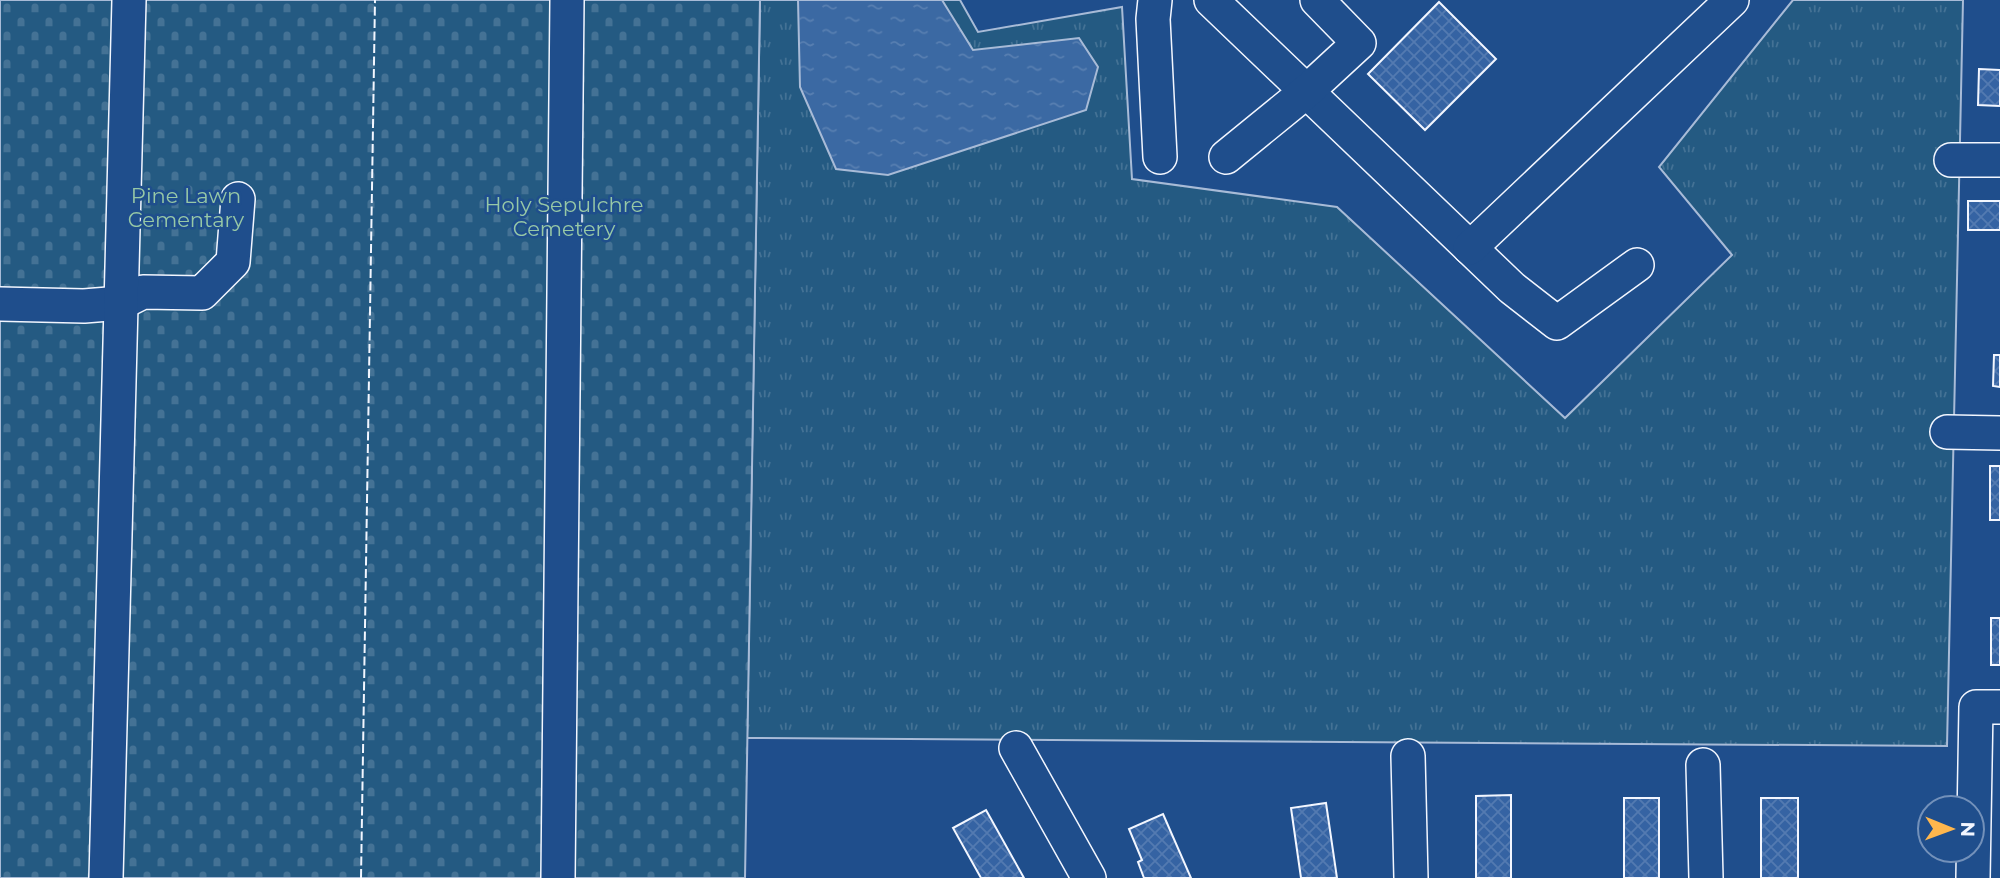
<svg xmlns="http://www.w3.org/2000/svg" width="2000" height="878" font-family="Montserrat,sans-serif">
	<style>
		.grass { fill: url(#grass-tufts); stroke: #a8bbd7; stroke-width: 2 }
		.cemetery { fill: url(#cemetery-stones); stroke: #a8bbd7; stroke-width: 2 }
		.water { fill: url(#water-ripples); stroke: #a8bbd7; stroke-width: 2 }
		.building { fill: url(#building-cross-hatch); stroke: #f2f6ff; stroke-width: 2 }
		.lines { fill: none; stroke-linecap: round; stroke-linejoin: round }
		.minor-casing { stroke: #f2f6ff; stroke-width: 36 }
		.minor { stroke: #1f4e8c; stroke-width: 33 }
		.fence { stroke: #f2f6ff; stroke-width: 2; stroke-dasharray: 9 3.5; stroke-linecap: butt }
		.labels { text-anchor: middle; dominant-baseline: central; stroke-width: 5; stroke-linejoin: round; paint-order: stroke }
		.park-label { font-size: 21px; fill: #97c8a6; stroke: #1f4e8c }
	</style>
	<defs>
		<pattern id="grass-tufts" width="24" height="20" patternUnits="userSpaceOnUse" patternTransform="scale(1.75)"><rect width="24" height="20" fill="#245a82"/><path d="M3 7l-1-3M5 7V3M7 7l1-3M15 17l-1-3M17 17v-4M19 17l1-3" fill="none" stroke="#447295"/></pattern>
		<pattern id="cemetery-stones" width="16" height="16" patternUnits="userSpaceOnUse" patternTransform="scale(1.75)"><rect width="16" height="16" fill="#245a82"/><path d="M2 7V4a2 2 0 0 1 4 0v3zM10 15v-3a2 2 0 0 1 4 0v3z" fill="#447295"/></pattern>
		<pattern id="water-ripples" width="26" height="14" patternUnits="userSpaceOnUse" patternTransform="scale(1.75)"><rect width="26" height="14" fill="#3b69a3"/><path d="M2 4q2-2 4 0t4 0M15 11q2-2 4 0t4 0" fill="none" stroke="#587fb1"/></pattern>
		<pattern id="building-cross-hatch" width="8" height="8" patternUnits="userSpaceOnUse" patternTransform="scale(1.75)"><rect width="8" height="8" fill="#3563a3"/><path d="M0 0l8 8M0 8l8-8" fill="none" stroke="#537ab1"/></pattern>
	</defs>
	<rect width="100%" height="100%" fill="#1f4e8c"/>
	<polygon class="grass" points="760,0 960,0 978,32 1122,7 1132,179 1337,207 1565,418 1732,255 1659,167 1793,0 1963,0 1947,746 747,738"/>
	<polygon class="cemetery" points="0,0 760,0 745,878 0,878"/>
	<polygon class="water" points="798,0 942,0 973,50 1079,38 1098,67 1086,110 888,175 836,169 800,87"/>
	<g class="building">
		<polygon points="1439,2 1496,59 1425,130 1368,74"/>
		<polygon points="1979,69 2000,70 2000,106 1978,105"/>
		<rect x="1968" y="201" width="32" height="29"/>
		<polygon points="1994,355 2000,355 2000,387 1993,386"/>
		<rect x="1990" y="466" width="10" height="54"/>
		<rect x="1991" y="618" width="9" height="47"/>
		<polygon points="1511,795 1511,878 1476,878 1476,796"/>
		<rect x="1624" y="798" width="35" height="80"/>
		<rect x="1761" y="798" width="37" height="80"/>
		<polygon points="1326,803 1337,878 1301,878 1291,808"/>
		<polygon points="986,810 1024,878 981,878 953,828"/>
		<polygon points="1163,814 1191,878 1144,878 1138,862 1142,860 1129,829"/>
	</g>
	<g class="lines">
		<defs>
			<g id="minor">
				<polyline points="1155,0 1153,19 1160,157"/>
				<polyline points="1211,0 1512,288 1557,323 1637,265"/>
				<polyline points="1226,157 1307,91 1359,43 1317,0"/>
				<polyline points="1951,160 2000,160"/>
				<polyline points="1470,248 1732,0"/>
				<polyline points="0,304 84,306 121,303 143,292 202,293 233,262 238,199"/>
				<polyline points="1947,432 2000,433"/>
				<polyline points="1016,748 1089,878"/>
				<polyline points="1408,756 1411,878"/>
				<polyline points="1703,765 1706,878"/>
				<polyline points="106,878 129,0"/>
				<polyline points="558,878 567,0"/>
				<polyline points="1973,878 1976,707 2000,707"/>
			</g>
		</defs>
		<use href="#minor" class="minor-casing"/>
		<use href="#minor" class="minor"/>
		<polyline class="fence" points="361,878 375,0"/>
	</g>
	<g class="labels">
		<g class="park-label">
			<text x="186" y="195">Pine Lawn<tspan x="186" dy="24">Cementary</tspan></text>
			<text x="564" y="204">Holy Sepulchre<tspan x="564" dy="24">Cemetery</tspan></text>
		</g>
	</g>
	<g transform="translate(1951 829) rotate(91)"><circle r="33" fill="#1f4e8c" stroke="#7391ba" stroke-width="2"/>
	<path d="M0-5L12 26L0 18L-12 26Z" fill="#ffb74d"/>
	<text y="-10" font-size="19" font-weight="bold" text-anchor="middle" fill="#f2f6ff">N</text>
	</g>
</svg>
